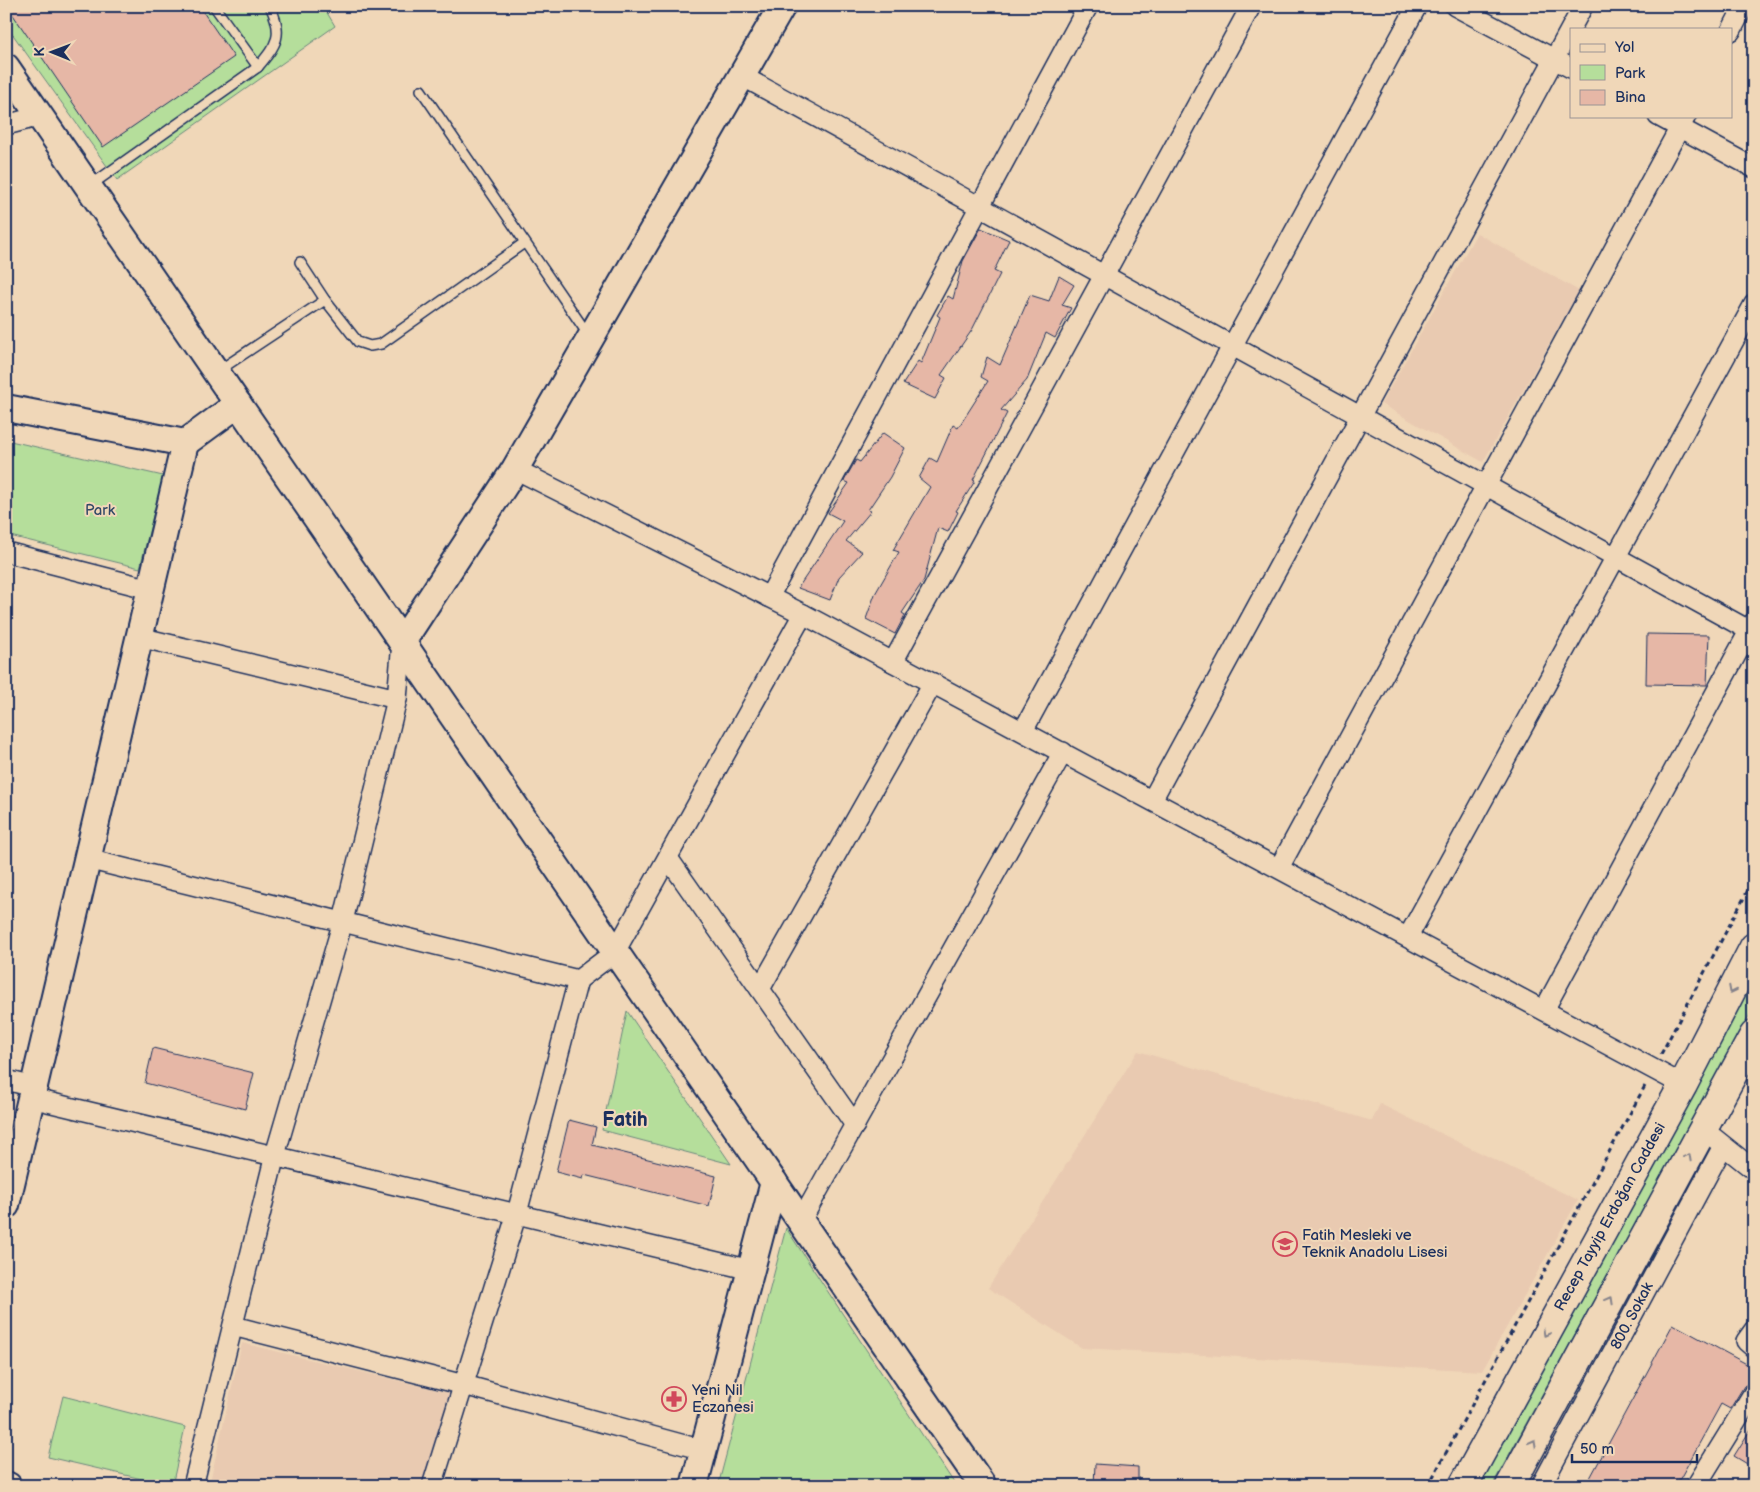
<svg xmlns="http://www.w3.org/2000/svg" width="1760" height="1492" font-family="'Balsamiq Sans',sans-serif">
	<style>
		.built { fill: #e9cab1 }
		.green { fill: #b5de9b; stroke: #68867c }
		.building { fill: #e6b7a6; stroke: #1b2f5e }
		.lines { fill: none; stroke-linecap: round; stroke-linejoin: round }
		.lane-casing { stroke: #1b2f5e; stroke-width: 12 }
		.street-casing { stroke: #1b2f5e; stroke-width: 22 }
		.secondary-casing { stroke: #1b2f5e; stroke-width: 30 }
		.primary-casing { stroke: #1b2f5e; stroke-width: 31 }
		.path { stroke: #1b2f5e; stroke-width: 3; stroke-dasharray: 5 4; stroke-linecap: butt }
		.lane { stroke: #f0d7b8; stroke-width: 9 }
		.street { stroke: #f0d7b8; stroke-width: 19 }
		.secondary { stroke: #f0d7b8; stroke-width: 26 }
		.primary { stroke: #f0d7b8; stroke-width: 28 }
		.oneway { stroke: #86838b }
		.labels { text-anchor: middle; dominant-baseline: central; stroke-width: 4; stroke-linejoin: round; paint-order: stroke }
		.park-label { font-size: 15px; fill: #324967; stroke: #f0d7b8 }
		.street-label { font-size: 15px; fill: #1b2f5e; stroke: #f0d7b8 }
		.poi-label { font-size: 15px; fill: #1b2f5e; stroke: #f0d7b8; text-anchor: start }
		.district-label { font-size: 20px; font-weight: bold; fill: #1b2f5e; stroke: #f0d7b8 }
	</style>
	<rect width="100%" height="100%" fill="#f0d7b8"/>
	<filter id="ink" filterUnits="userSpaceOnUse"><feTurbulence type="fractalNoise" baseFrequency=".02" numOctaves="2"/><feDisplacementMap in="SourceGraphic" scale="10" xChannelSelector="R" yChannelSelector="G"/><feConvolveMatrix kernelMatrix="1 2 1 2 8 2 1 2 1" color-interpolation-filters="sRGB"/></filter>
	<g filter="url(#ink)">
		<g class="built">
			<polygon points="1477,233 1579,291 1483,462 1381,404"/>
			<polygon points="1138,1051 1372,1121 1380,1104 1578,1200 1482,1371 1082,1348 988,1288"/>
			<polygon points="242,1343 450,1393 421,1486 209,1486"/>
		</g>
		<g class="green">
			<polygon points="6,6 323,6 335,26 117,180 6,25"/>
			<polygon points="6,440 163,476 140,568 6,535"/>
			<polygon points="1754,976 1754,1007 1492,1486 1474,1486"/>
			<polygon points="627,1011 731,1164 602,1130"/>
			<polygon points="786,1228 956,1486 718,1486"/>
			<polygon points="63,1396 185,1427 172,1486 48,1457"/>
		</g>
		<g class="building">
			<polygon points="7,6 199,6 234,57 103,147"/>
			<polygon points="981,228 1009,240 994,271 1000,274 972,330 941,375 946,378 935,399 903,384 918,361 921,363 940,317 937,315 948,296 953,299 963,261"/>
			<polygon points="1059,276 1074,285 1062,305 1071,308 1055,338 1046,333 1027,380 1001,410 1007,413 973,480 975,481 956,511 958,512 948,532 938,528 924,580 902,613 905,615 895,634 866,619 875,594 899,552 893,550 930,487 919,478 930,458 937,462 953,425 958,428 988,381 981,377 987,357 1000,365 1030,295 1049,301"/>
			<polygon points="883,433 905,448 890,477 868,510 871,511 846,541 862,552 839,577 830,600 798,588 843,521 828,513 849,483 844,481 856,460 860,462"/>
			<polygon points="1647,634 1709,635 1707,685 1646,684"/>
			<polygon points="153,1048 254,1073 245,1109 145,1083"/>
			<polygon points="569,1120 596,1127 592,1145 716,1176 709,1206 584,1175 583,1179 556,1172"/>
			<polygon points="1673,1324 1754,1368 1754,1381 1744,1386 1730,1409 1721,1404 1676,1486 1604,1486 1590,1478"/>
			<polygon points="1754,1424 1754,1468 1734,1456"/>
			<polygon points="1095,1464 1138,1467 1138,1486 1094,1486"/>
		</g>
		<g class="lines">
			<defs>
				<g id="lane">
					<polyline points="214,6 258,67"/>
					<polyline points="421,90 589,336"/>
					<path d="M 91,185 L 258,67 C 277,44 284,35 270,6"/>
					<polyline points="300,262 325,300 358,342 370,346 381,344 524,243"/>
					<polyline points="218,371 325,300"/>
				</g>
				<g id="street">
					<polyline points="1455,6 1571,68"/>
					<polyline points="1731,31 1744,6"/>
					<polyline points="742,76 1754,633"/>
					<polyline points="1658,116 1754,168"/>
					<polyline points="6,125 40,116"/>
					<polyline points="515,469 803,614 1683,1085"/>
					<polyline points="6,552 150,589"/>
					<polyline points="769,597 1088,6"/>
					<polyline points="139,637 397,699"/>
					<polyline points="893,662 1251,6"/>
					<polyline points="1023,731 1417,6"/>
					<polyline points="1152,800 1583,6"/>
					<polyline points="668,858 855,1125"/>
					<polyline points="87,859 578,980 615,952 803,614"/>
					<polyline points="1279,868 1686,116"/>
					<polyline points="1408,937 1754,304"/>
					<polyline points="760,989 933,683"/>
					<polyline points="1544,1010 1754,622"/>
					<polyline points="6,1080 34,1087"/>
					<polyline points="31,1098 751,1270"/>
					<polyline points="1714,1138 1754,1170"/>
					<polyline points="801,1221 1063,752"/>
					<polyline points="233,1326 464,1385 703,1450"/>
					<polyline points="1754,1330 1746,1341 1754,1348"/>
					<polyline points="193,1486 275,1155 343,921 397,699 402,642"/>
					<polyline points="432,1486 517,1213 578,980"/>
					<polyline points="1541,1486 1723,1146"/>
					<polyline points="1696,1486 1754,1392"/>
				</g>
				<g id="secondary">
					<polyline points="6,67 983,1486"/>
					<polyline points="6,408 185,443 238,404"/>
					<polyline points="402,642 515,469 782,6"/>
					<polyline points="6,1205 185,443"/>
					<polyline points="6,1485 8,1486"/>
					<polyline points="694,1486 774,1182"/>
				</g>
				<g id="primary">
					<polyline points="1463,1486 1683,1085 1754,947"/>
					<polyline points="1510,1486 1754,1035"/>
				</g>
			</defs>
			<use href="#lane" class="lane-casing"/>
			<use href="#street" class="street-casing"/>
			<use href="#secondary" class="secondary-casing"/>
			<use href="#primary" class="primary-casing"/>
			<g class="path">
				<polyline points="1661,1054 1754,879"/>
				<polyline points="1428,1486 1646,1084"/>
			</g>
			<use href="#lane" class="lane"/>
			<use href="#street" class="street"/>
			<use href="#secondary" class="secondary"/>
			<use href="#primary" class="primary"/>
		</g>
		<defs><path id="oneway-chevron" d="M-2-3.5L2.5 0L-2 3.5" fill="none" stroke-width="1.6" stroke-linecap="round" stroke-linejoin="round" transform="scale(1.25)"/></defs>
		<g class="oneway">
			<use href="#oneway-chevron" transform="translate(1732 990) rotate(117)"/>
			<use href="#oneway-chevron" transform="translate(1688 1157) rotate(-61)"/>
			<use href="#oneway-chevron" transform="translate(1610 1300) rotate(-61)"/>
			<use href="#oneway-chevron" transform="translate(1546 1333) rotate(119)"/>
			<use href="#oneway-chevron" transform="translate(1533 1443) rotate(-62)"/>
		</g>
	</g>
	<defs>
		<symbol id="school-ring" viewBox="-11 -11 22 22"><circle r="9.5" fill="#f0d7b8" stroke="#d1495b" stroke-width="1.5"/><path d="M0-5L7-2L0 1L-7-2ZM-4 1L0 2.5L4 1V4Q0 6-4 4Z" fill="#d1495b"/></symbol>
		<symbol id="pharmacy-ring" viewBox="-11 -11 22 22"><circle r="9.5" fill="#f0d7b8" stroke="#d1495b" stroke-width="1.5"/><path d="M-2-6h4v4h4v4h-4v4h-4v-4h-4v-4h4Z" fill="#d1495b"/></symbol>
	</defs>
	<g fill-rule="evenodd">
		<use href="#school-ring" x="1271" y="1230" width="28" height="28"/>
		<use href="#pharmacy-ring" x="660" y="1385" width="28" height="28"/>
	</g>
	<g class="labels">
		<g class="park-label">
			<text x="100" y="510">Park</text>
		</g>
		<g class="street-label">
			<text transform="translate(1610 1217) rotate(-61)">Recep Tayyip Erdoğan Caddesi</text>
			<text transform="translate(1632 1316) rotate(-62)">800. Sokak</text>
		</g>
		<g class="poi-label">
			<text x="1302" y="1235">Fatih Mesleki ve<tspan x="1302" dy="17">Teknik Anadolu Lisesi</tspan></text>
			<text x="692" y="1390">Yeni Nil<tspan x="692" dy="17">Eczanesi</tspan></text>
		</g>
		<g class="district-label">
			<text x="625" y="1120">Fatih</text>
		</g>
	</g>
	<rect width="1760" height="1492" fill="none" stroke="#f0d7b8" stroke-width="25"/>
	<rect x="12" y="12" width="1735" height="1467" fill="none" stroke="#1b2f5e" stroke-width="2" filter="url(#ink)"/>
	<rect x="1570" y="28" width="162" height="90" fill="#f0d7b8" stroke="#9b9494"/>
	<rect x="1580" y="44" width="25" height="8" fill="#f0d7b8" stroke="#9b9494"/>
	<text x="1615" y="52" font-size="15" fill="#1b2f5e">Yol</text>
	<rect x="1580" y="65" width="25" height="15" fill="#b5de9b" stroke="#9b9494"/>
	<text x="1615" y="78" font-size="15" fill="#1b2f5e">Park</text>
	<rect x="1580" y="90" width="25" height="15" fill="#e6b7a6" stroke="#9b9494"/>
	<text x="1615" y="102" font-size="15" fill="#1b2f5e">Bina</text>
	<g transform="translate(52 52) rotate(271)" stroke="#f0d7b8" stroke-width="4" paint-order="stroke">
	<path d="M0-4L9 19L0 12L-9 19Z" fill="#1b2f5e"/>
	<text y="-8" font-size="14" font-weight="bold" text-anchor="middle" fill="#1b2f5e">K</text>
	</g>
	<path d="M1572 1454v8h125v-8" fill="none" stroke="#1b2f5e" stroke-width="2.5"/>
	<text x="1580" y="1454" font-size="15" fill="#1b2f5e" stroke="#f0d7b8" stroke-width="4" paint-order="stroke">50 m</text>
</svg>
